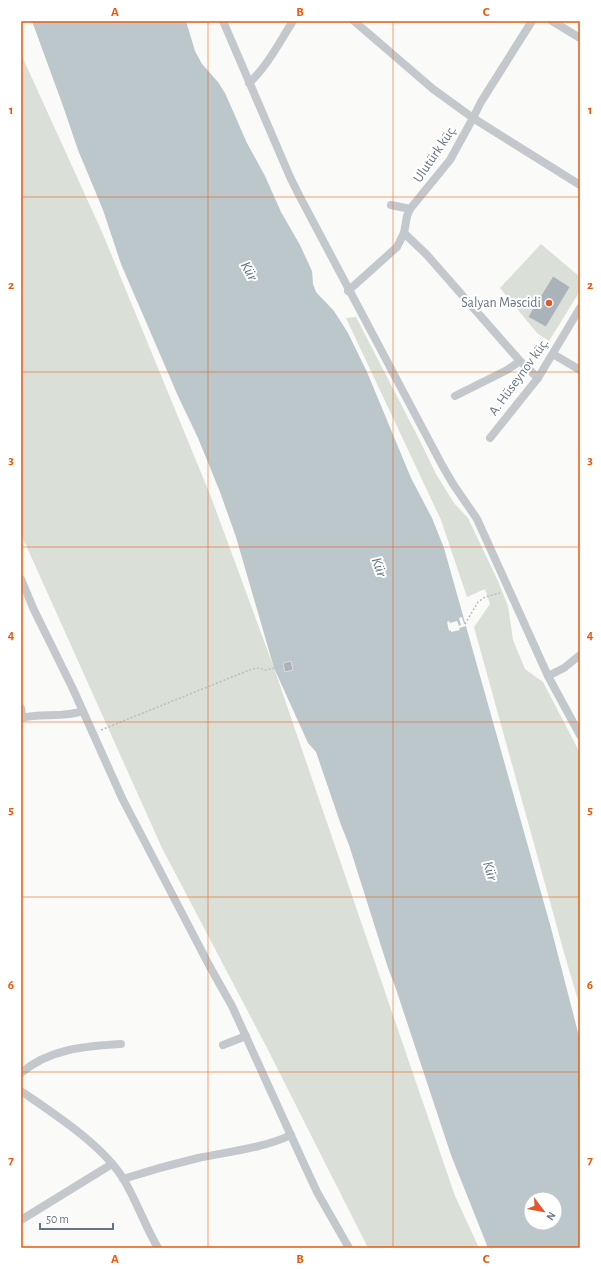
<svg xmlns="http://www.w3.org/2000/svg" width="601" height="1269" font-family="'Alegreya Sans',sans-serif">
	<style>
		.green { fill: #dadfd7 }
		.water { fill: #bbc7cb; fill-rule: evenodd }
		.pier { fill: #fafaf8 }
		.building { fill: #aab3b9; stroke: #dcdcda }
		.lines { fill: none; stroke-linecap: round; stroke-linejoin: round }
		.path { stroke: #bbbfc2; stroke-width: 1.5; stroke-dasharray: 2 2; stroke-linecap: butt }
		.minor { stroke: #c3c8cc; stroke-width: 8 }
		.grid { fill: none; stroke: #e8590c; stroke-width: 1; stroke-opacity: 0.55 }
		.poi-dot { fill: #e4572e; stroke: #fff; stroke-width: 1.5 }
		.labels { text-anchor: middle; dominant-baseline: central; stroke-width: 4; stroke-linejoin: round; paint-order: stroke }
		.street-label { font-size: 14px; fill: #657683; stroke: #fff }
		.poi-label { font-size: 14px; fill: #657683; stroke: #fff; text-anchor: end }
		.water-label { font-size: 15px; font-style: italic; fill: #60757c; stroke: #fff }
		.neatline { fill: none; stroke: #e8590c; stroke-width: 1.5 }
		.grid-label { font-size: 13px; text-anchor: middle; font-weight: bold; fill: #e8590c }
	</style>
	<rect width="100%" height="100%" fill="#fafaf8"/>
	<g class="green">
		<polygon points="21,54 102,232 211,497 274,668 455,1196 479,1248 368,1248 266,1046 162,848 21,534"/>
		<polygon points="541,244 580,277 580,291 549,341 537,333 500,288"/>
		<polygon points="356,317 420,441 436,474 454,503 468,518 498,581 508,606 513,640 525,669 543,682 580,753 580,1007 565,956 474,627 490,604 485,589 467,597 441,520 346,318"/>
	</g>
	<path class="water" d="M 32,21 L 186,21 L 195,51 L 202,64 L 218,82 L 225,93 L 247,143 L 265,176 L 281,212 L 300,245 L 312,271 L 313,284 L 316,292 L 334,311 L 348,333 L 367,372 L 411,478 L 432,518 L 444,548 L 551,928 L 580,1040 L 580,1248 L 488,1248 L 451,1155 L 395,986 L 388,968 L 349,845 L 341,825 L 316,752 L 308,743 L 274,668 L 236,537 L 220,492 L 198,438 L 178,396 L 121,264 L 103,210 L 78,150 L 63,106 ZM 531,1199 L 555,1199 L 555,1223 L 531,1223 Z"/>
	<polygon class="pier" points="462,617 464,624 465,624 466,626 459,628 460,630 451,632 451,630 449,631 447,622 449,621 450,623 457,621 459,626 461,625 459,618"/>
	<g class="building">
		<polygon points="553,276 570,287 546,327 528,317 533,308 527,305 531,298 537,302"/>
		<polygon points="291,661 293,670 285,672 283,663"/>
	</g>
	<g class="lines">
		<g class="path">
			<polyline points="465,624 478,602 485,597 500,593"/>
			<polyline points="101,730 252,669 260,668 265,670 284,666"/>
		</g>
		<g class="minor">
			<polyline points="223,21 290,177 300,197 442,465 453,484 477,519 548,676 580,735"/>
			<polyline points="354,21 433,89 473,118 580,185"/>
			<polyline points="552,21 580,38"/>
			<path d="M 249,83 C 267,67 280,41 293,21"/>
			<polyline points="391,205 410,209"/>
			<polyline points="404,233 427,255 520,361 538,378"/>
			<polyline points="348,291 397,247 404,233 407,216 410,209 450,160 473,118 481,102 532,21"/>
			<polyline points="553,354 580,370"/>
			<polyline points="455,396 507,370 520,361"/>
			<polyline points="490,438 538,378 580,308"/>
			<polyline points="21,579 34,610 73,689 122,798 210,967 232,1006 304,1164 317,1192 349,1248"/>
			<polyline points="548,676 564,668 580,655"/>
			<polyline points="21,708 22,717"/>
			<path d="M 21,718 C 41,713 64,718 83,711"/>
			<polyline points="223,1045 246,1036"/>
			<path d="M 21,1073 C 49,1049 85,1046 121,1044"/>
			<path d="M 21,1091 C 54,1114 103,1145 124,1180 C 137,1202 145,1226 158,1248"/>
			<path d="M 123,1179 C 148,1171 173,1164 198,1158 C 227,1152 264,1148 291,1135"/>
			<polyline points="21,1220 112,1164"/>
		</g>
	</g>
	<path class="grid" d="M 208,21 L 208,1248M 393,21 L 393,1248M 21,197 L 580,197M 21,372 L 580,372M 21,547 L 580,547M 21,722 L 580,722M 21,897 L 580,897M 21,1072 L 580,1072"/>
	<circle class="poi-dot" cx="549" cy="303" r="4"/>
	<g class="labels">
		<g class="street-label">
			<text transform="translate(435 154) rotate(-56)">Ulutürk küç.</text>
			<text transform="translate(519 377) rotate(-54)">A. Hüseynov küç.</text>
		</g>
		<g class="poi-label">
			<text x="541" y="303">Salyan Məscidi</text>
		</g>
		<g class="water-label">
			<text transform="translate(249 271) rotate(61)">Kür</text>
			<text transform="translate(379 567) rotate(70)">Kür</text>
			<text transform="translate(490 871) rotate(72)">Kür</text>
		</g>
	</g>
	<rect width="601" height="1269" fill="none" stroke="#ffffff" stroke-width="44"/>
	<g transform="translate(543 1211) rotate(122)"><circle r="19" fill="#ffffff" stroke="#c1c8cd"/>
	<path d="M0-3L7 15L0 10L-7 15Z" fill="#e4572e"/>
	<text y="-6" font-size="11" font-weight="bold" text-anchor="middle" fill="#657683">N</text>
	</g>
	<path d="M40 1223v6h73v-6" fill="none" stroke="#657683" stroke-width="2"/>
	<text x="46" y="1223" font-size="12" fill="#657683" stroke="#ffffff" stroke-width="3" paint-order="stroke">50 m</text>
	<rect x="22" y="22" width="557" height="1225" class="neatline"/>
	<g class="grid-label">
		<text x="115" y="16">A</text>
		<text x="300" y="16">B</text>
		<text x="486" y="16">C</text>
		<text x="11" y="114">1</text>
		<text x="590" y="114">1</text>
		<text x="11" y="289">2</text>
		<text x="590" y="289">2</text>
		<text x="11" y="464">3</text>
		<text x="590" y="464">3</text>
		<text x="11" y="639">4</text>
		<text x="590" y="639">4</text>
		<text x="11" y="814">5</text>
		<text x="590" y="814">5</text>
		<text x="11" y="989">6</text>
		<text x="590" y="989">6</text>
		<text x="11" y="1164">7</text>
		<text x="590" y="1164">7</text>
		<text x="115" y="1263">A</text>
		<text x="300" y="1263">B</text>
		<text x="486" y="1263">C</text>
	</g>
</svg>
